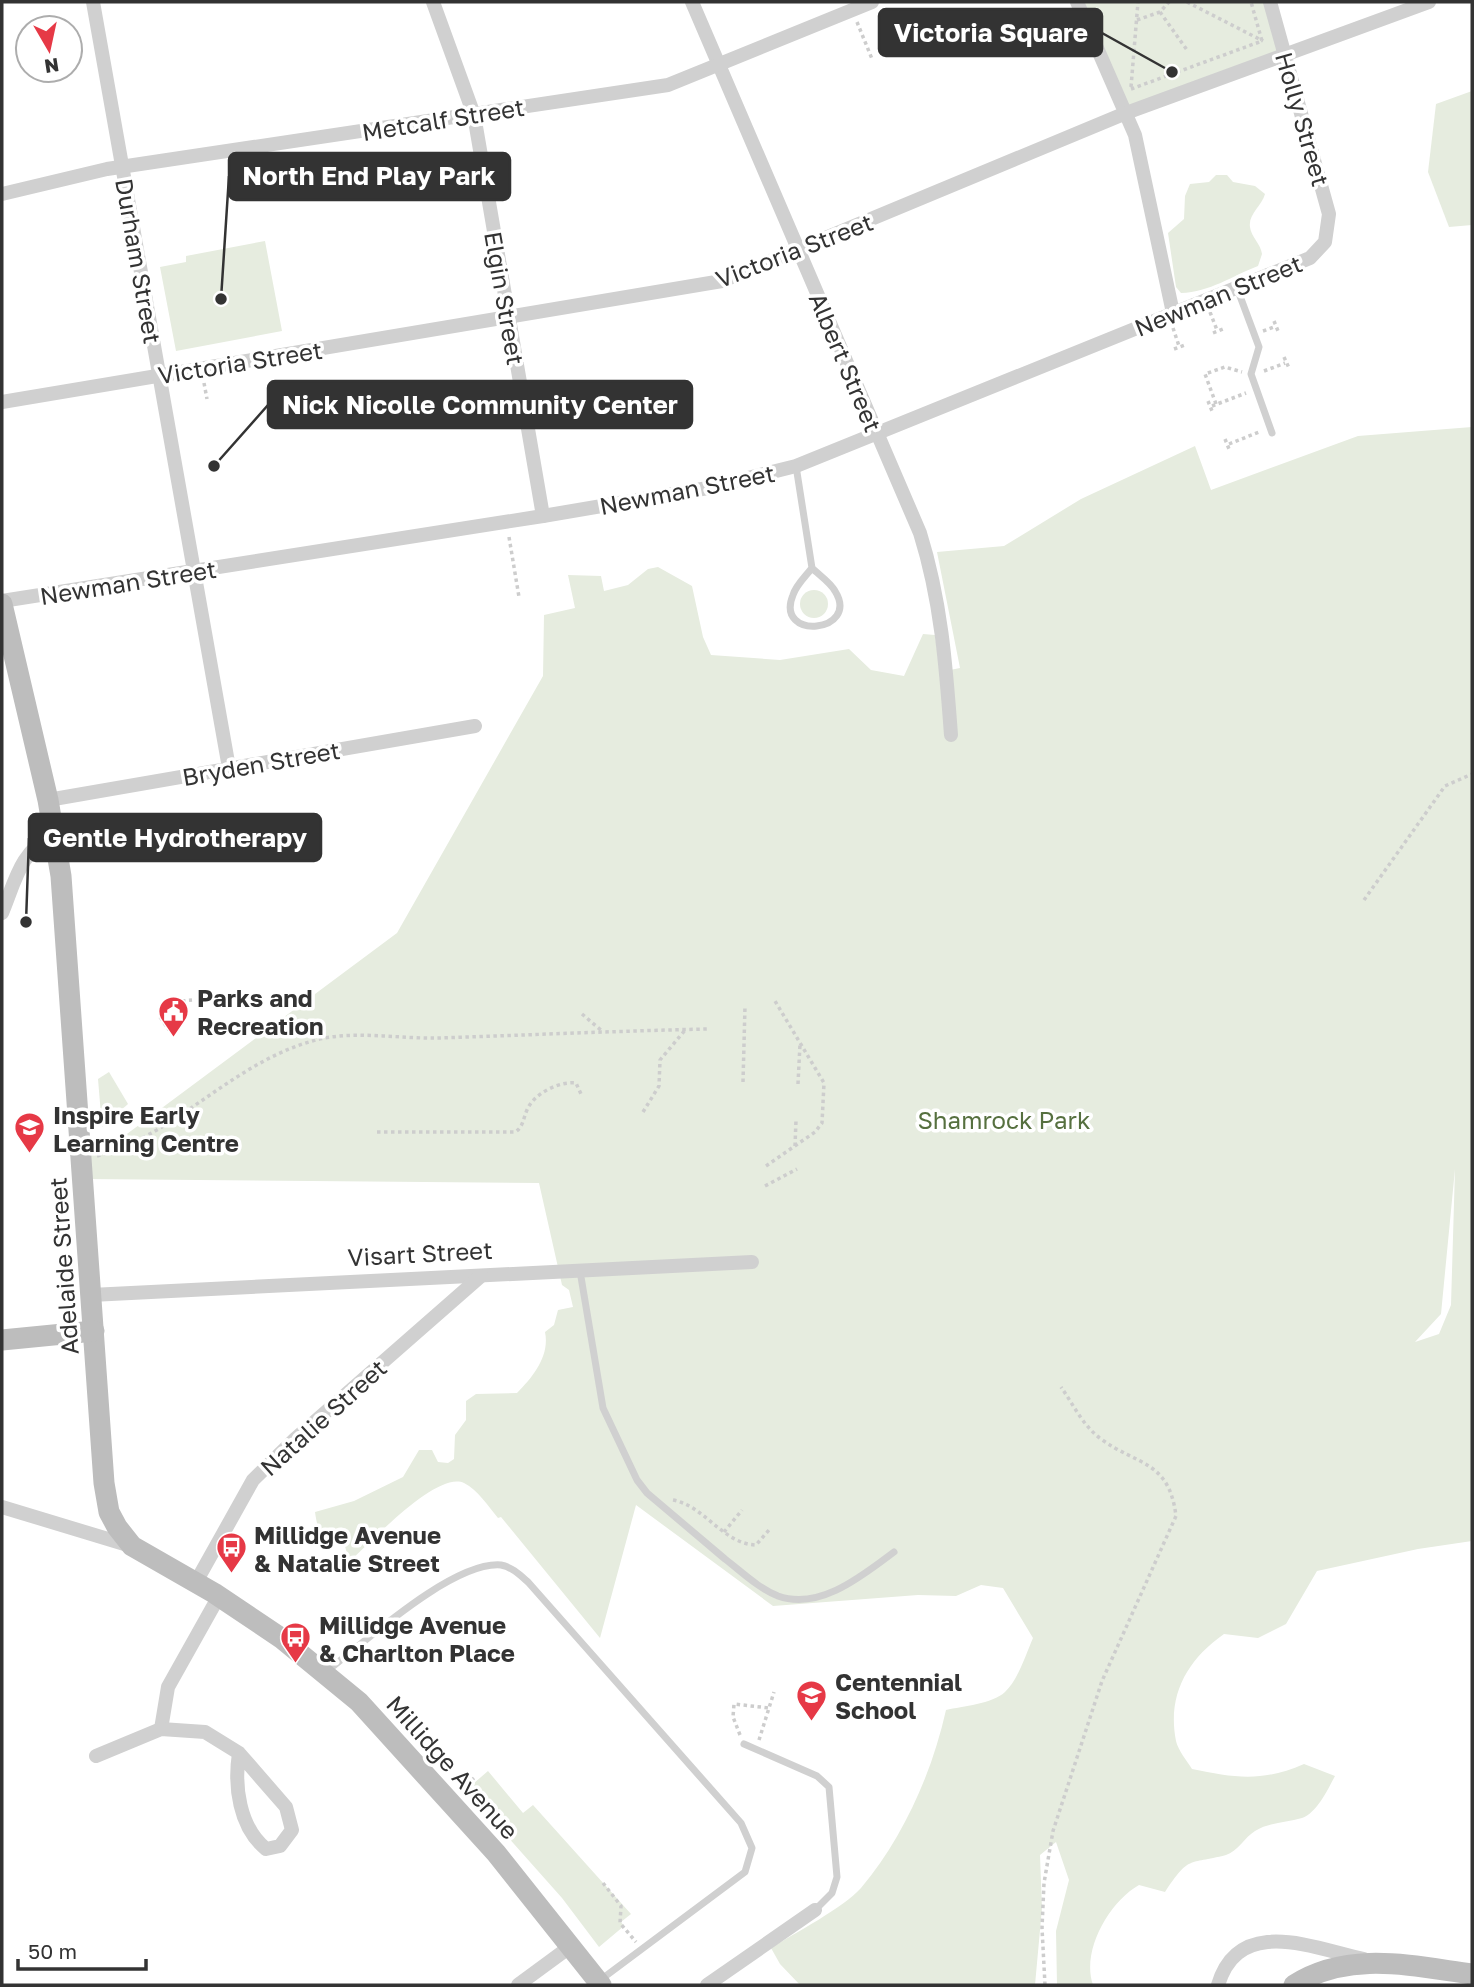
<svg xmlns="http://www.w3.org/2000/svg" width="1474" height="1987" font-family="'Golos Text',sans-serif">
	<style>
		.green { fill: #e6ecdf; fill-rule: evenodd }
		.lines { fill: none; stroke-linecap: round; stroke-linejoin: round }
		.path { stroke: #cdcdcd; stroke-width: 3.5; stroke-dasharray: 3.5 3.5; stroke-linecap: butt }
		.lane { stroke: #d0d0d0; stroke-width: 7 }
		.street { stroke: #d0d0d0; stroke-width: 14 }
		.secondary { stroke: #bdbdbd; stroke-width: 21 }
		.labels { text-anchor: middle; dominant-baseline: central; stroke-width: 7; stroke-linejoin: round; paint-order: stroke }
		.street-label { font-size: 24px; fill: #333; stroke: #fff }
		.poi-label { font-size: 24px; font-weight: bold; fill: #333; stroke: #fff; text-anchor: start }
		.park-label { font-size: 24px; fill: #56703f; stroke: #fff }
		.leader { fill: none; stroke: #333; stroke-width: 2.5 }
		.callout-dot { fill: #333; stroke: #fff; stroke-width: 2.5 }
		.callout { fill: #333; stroke: #333; stroke-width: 2.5 }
		.callout-label { font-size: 26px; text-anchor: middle; font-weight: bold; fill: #fff }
	</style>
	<rect width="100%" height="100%" fill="#fff"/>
	<g class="green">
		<polygon points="1077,2 1270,2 1285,54 1126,113"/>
		<polygon points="1472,91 1472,225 1449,227 1428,172 1436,104"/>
		<path d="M 1216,175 L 1227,175 L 1233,182 L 1255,186 L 1265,194 C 1262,206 1248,214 1250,227 C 1251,237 1261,244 1262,254 L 1258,266 C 1232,276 1210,292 1181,293 L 1176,287 L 1168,233 L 1184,219 L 1185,196 L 1190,184 L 1209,182 Z"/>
		<polygon points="265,241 282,331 176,351 160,267 186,262 186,256"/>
		<path d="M 1472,427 L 1472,1541 L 1418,1549 L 1317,1571 L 1286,1624 L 1258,1638 L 1224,1634 C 1187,1660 1167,1695 1176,1741 C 1178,1750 1187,1761 1192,1769 C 1235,1778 1263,1782 1304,1764 L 1335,1776 C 1328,1789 1317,1813 1302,1818 C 1286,1823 1270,1822 1255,1831 C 1245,1837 1237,1852 1226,1855 C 1187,1865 1190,1855 1165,1892 L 1139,1885 C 1109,1902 1081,1951 1093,1985 L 1057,1985 L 1056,1931 L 1069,1880 L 1056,1842 L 1040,1855 L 1042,1908 L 1035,1985 L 800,1985 L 780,1964 L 771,1948 C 795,1933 843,1908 861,1888 C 903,1838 932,1773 946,1710 C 963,1706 992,1704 1005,1692 C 1018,1680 1026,1654 1033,1638 L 1003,1588 L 981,1585 L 956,1596 L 918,1595 L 773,1606 L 636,1505 L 600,1638 L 501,1517 L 498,1518 C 488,1506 478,1490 464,1483 C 437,1470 369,1544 349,1562 L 345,1546 C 323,1543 318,1534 315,1512 L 354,1501 L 403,1477 L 419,1450 L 432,1450 L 438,1462 L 448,1463 L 454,1459 L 455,1435 L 466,1420 L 466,1401 L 476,1394 L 517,1393 C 533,1377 550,1356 545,1332 L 554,1325 L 558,1310 L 573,1307 L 569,1290 L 562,1285 L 539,1183 L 84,1179 L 83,1153 L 104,1151 L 397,933 L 543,676 L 544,615 L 575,608 L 568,575 L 601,576 L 604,591 L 628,585 L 648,569 L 658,567 L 692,586 L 703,637 L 711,655 L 780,660 L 849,649 L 871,670 L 904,676 L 923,634 L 935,635 L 940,672 L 960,668 L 937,552 L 1004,546 L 1081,499 L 1195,446 L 1211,490 L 1358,436 ZM 1455,1169 L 1451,1305 L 1439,1334 L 1415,1342 L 1441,1314 Z"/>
		<circle cx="814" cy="604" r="14"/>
		<polygon points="109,1072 128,1104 102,1127 98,1079"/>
		<polygon points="488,1771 523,1813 533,1805 631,1914 621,1922 624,1926 599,1947 562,1898 466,1790"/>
	</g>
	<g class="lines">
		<g class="path">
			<polyline points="1187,2 1263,41"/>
			<polyline points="1160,12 1187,50"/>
			<polyline points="1137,20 1160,12 1169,2"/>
			<polyline points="857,22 872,59"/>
			<polyline points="1131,87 1138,2"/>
			<polyline points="1131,89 1262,41 1251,2"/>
			<polyline points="1210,312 1217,330"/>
			<polyline points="1274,321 1278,331"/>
			<polyline points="1173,328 1179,346"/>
			<polyline points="1263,331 1274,327"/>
			<polyline points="1213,333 1223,329"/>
			<polyline points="1174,349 1185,345"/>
			<polyline points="1284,357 1289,368"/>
			<polyline points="1264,371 1285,363"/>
			<polyline points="204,383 207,399"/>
			<polyline points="1208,401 1212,411"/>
			<polyline points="1216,404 1205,374 1225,367 1242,372"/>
			<polyline points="1212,406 1246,393"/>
			<polyline points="1225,439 1229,449"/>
			<polyline points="1229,444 1259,432"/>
			<polyline points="509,537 519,597"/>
			<polyline points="1364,900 1445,786 1472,774"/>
			<polyline points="182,1001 192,1000"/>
			<polyline points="582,1014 602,1031"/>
			<polyline points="160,1017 169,1030"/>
			<polyline points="743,1082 745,1006"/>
			<polyline points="798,1084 800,1044"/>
			<polyline points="643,1112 659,1086 660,1060 686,1029"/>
			<path d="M 377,1132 L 515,1132 C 524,1127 523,1117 528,1108 C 535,1093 560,1081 576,1083 L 581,1094"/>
			<polyline points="795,1146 796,1120"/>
			<path d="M 97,1156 C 175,1136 234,1061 316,1040 C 354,1030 399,1039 438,1038 C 528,1035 618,1031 708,1029"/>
			<polyline points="766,1166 815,1132 822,1123 824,1083 775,1001"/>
			<polyline points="765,1186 797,1169"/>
			<path d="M 673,1500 C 705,1506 723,1544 756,1545 L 769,1530"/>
			<polyline points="724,1532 742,1510"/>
			<polyline points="740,1735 733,1717 734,1704 769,1708"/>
			<polyline points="759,1740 774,1692"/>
			<polyline points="462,1788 474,1778"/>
			<polyline points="603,1883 621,1906 620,1923 636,1942"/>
			<path d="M 1045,1985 L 1042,1928 L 1044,1883 L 1053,1831 L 1102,1681 L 1176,1516 C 1169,1460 1138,1466 1101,1439 C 1083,1426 1073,1404 1061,1387"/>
		</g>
		<g class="lane">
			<polyline points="1237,288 1259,347 1251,374 1272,433"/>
			<path d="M 796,466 L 812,568 C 805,577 796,585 793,595 C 774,641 861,633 835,591 C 830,582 819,575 812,568"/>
			<path d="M 580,1271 L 603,1408 L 637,1480 L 647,1493 C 673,1515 699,1537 725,1559 C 742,1572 758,1588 778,1596 C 820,1611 863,1575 894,1552"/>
			<path d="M 327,1671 C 365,1642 453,1561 501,1565 C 512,1567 520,1575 528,1582 L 741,1823 L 752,1848 L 745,1872 L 599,1981"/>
			<polyline points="744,1744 817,1776 829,1787 837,1877 832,1893 815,1910"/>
		</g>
		<g class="street">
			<polyline points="93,2 229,768"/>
			<polyline points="433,2 474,115 543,516"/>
			<path d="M 692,2 L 920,533 C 941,600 946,666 951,735"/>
			<polyline points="1077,2 1135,135 1173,313"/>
			<polyline points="2,194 107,169 668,85 872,2"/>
			<polyline points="2,402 722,281 1126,113 1429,2"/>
			<polyline points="2,601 543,516 708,488 796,466 1310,258 1325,242 1329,214 1270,2"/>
			<polyline points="48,800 475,726"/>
			<path d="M 2,913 C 16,879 20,852 54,834"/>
			<polyline points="91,1295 752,1262"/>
			<polyline points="2,1507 131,1546"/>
			<polyline points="196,1582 253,1480 295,1439 481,1276"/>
			<polyline points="161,1729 168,1687 219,1596"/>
			<path d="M 96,1756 L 161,1729 L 205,1732 L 239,1753 L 286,1807 L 292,1830 L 280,1846 L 266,1849 C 239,1827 234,1786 239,1753"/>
			<polyline points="518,1985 571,1946"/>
			<polyline points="707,1985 815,1910"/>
			<path d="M 1218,1985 C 1239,1915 1313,1948 1364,1959"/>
		</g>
		<g class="secondary">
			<polyline points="2,604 48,800 61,876 104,1483 109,1512 117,1527 132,1546 214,1593 281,1638 359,1702 496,1853 601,1985"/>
			<polyline points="2,1340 94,1331"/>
			<path d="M 1294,1985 C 1349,1950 1412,1966 1472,1974"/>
		</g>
	</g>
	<defs>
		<symbol id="civic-pin" viewBox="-11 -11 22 30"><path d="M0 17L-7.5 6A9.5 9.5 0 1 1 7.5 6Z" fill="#e63946" stroke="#fff"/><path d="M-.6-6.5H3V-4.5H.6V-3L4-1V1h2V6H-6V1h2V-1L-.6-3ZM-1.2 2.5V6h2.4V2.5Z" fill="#fff"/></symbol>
		<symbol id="school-pin" viewBox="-11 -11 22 30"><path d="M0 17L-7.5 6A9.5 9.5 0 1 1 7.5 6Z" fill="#e63946" stroke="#fff"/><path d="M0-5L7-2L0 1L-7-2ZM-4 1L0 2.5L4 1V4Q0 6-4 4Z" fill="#fff"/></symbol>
		<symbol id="bus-pin" viewBox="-11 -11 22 30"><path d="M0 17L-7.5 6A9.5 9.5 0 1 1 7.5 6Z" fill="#e63946" stroke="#fff"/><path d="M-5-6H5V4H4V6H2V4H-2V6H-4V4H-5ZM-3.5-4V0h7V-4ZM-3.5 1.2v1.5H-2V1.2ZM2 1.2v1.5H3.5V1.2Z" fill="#fff"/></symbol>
	</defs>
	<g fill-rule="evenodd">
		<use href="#civic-pin" x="156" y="994" width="35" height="47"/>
		<use href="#school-pin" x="12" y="1110" width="35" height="47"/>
		<use href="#bus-pin" x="214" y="1530" width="35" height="47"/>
		<use href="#bus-pin" x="278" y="1620" width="35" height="47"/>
		<use href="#school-pin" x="794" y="1678" width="35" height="47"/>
	</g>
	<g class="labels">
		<g class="street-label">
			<text transform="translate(443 119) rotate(-9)">Metcalf Street</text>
			<text transform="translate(1303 119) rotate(74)">Holly Street</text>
			<text transform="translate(794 250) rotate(-21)">Victoria Street</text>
			<text transform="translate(139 261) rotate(80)">Durham Street</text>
			<text transform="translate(1218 295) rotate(-22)">Newman Street</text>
			<text transform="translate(505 298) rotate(80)">Elgin Street</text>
			<text transform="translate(240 362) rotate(-9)">Victoria Street</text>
			<text transform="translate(846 362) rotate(67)">Albert Street</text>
			<text transform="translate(687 489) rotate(-11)">Newman Street</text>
			<text transform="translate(128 582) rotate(-9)">Newman Street</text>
			<text transform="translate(261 763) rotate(-10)">Bryden Street</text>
			<text transform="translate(420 1253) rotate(-3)">Visart Street</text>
			<text transform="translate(63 1266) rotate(-94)">Adelaide Street</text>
			<text transform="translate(323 1417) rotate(-42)">Natalie Street</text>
			<text transform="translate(453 1767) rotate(48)">Millidge Avenue</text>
		</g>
		<g class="poi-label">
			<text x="197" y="997">Parks and<tspan x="197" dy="28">Recreation</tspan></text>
			<text x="53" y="1114">Inspire Early<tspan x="53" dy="28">Learning Centre</tspan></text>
			<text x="254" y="1534">Millidge Avenue<tspan x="254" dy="28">&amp; Natalie Street</tspan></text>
			<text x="319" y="1624">Millidge Avenue<tspan x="319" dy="28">&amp; Charlton Place</tspan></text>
			<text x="835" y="1681">Centennial<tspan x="835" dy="28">School</tspan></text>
		</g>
		<g class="park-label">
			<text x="1004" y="1119">Shamrock Park</text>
		</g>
	</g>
	<path class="leader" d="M1172 72L1102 33M221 299L229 176M214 466L268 405M26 922L29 838"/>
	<g class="callout-dot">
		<circle cx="1172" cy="72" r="7"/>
		<circle cx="221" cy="299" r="7"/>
		<circle cx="214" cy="466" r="7"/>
		<circle cx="26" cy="922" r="7"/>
	</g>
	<g class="callout">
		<rect x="879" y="9" width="223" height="47" rx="7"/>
		<rect x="229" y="153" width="281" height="47" rx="7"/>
		<rect x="268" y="381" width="424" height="47" rx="7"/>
		<rect x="29" y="814" width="292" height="47" rx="7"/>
	</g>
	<g class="callout-label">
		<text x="991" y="42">Victoria Square</text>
		<text x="369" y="185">North End Play Park</text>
		<text x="480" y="414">Nick Nicolle Community Center</text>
		<text x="175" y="847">Gentle Hydrotherapy</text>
	</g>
	<rect width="1474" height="1987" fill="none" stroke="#333333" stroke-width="7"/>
	<g transform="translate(49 49) rotate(171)"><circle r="33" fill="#ffffff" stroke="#adadad" stroke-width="2"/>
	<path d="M0-5L12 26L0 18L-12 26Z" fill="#e63946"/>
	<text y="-10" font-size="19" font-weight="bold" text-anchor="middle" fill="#333333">N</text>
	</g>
	<path d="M18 1959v10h128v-10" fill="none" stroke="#333333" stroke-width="3.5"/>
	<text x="28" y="1959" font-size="21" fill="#333333" stroke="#ffffff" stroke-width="5" paint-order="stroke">50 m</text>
</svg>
